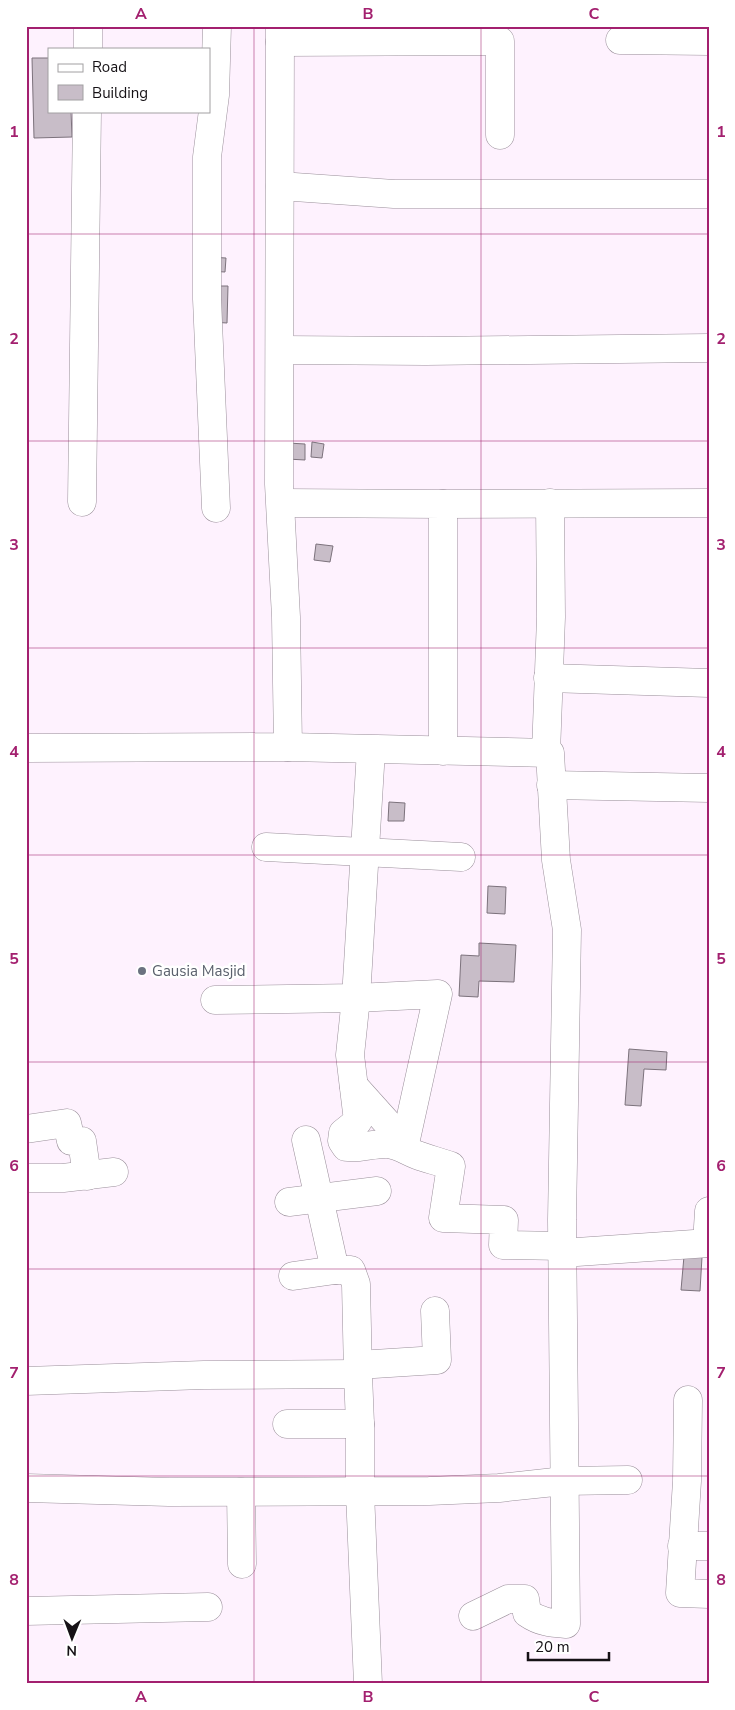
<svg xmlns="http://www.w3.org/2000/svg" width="735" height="1710" font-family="'Nunito Sans',sans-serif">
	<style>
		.building { fill: #c8bdc8; stroke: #7c727c }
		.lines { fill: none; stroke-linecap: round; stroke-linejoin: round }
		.minor-casing { stroke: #9a8f9a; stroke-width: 29 }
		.minor { stroke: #fff; stroke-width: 28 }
		.grid { fill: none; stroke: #a3206f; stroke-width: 1; stroke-opacity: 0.55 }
		.worship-dot { fill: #6b7280; stroke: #fff; stroke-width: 2 }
		.labels { text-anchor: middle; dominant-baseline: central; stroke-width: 5; stroke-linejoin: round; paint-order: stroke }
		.worship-label { font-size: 15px; fill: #5b616d; stroke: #fff; text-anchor: start }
		.neatline { fill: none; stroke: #a3206f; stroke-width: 2 }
		.grid-label { font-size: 16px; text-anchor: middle; font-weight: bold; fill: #a3206f }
	</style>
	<rect width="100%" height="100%" fill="#fef2fe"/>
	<g class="building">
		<polygon points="32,58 49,58 49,111 71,111 72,137 34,138"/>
		<polygon points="209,257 226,258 225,272 208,271"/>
		<polygon points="212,286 228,286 227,323 211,322"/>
		<polygon points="312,442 324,444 322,458 311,457"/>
		<polygon points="288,443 305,444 305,460 287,459"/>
		<polygon points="316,544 333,546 330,562 314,560"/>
		<polygon points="389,802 405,803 404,821 388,821"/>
		<polygon points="488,886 506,887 505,914 487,913"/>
		<polygon points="479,943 516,945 514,982 479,981 478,997 459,996 461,955 479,956"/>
		<polygon points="629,1049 667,1052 666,1070 644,1069 641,1106 625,1105"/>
		<polygon points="684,1256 702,1257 700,1291 681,1290"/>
	</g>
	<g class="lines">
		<defs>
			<g id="minor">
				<polyline points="620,40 709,41"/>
				<polyline points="280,42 500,41 500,135"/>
				<polyline points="88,49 88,26"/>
				<polyline points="280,186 394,194 709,194"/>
				<polyline points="280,350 426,351 709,348"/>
				<polyline points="82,502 87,111"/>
				<polyline points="281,503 443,504 443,751"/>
				<polyline points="443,504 709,503"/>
				<polyline points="216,508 207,299 207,157 215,95 217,26"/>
				<polyline points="548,678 709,683"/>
				<path d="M 288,747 L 550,753 L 556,860 L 567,930 L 562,1220 L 566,1624 C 551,1623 540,1622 527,1613 L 525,1599 L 508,1599 L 473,1616"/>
				<polyline points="26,748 288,747 286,617 279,484 280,26"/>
				<path d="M 371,750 L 356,998 L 350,1055 L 358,1121 L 343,1133 L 342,1141 L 346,1147 C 360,1149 374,1143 388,1144 C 401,1146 406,1151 417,1155 C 428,1159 440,1162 451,1166 L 443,1218 L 504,1220 L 503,1245 L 562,1246"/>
				<polyline points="546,753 551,617 550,503"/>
				<polyline points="551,785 709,788"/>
				<polyline points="266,847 461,857"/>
				<polyline points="215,1000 356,998 438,994 404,1148"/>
				<polyline points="354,1086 389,1125"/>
				<polyline points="26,1129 67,1123 71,1141 82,1141 87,1176"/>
				<polyline points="306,1140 335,1270"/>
				<polyline points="26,1178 63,1178 114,1172"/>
				<polyline points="289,1202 377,1191"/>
				<polyline points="707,1243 709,1211"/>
				<polyline points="562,1253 709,1243"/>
				<polyline points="293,1276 335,1270 351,1270 356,1284 358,1374"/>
				<polyline points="358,1365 437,1360 435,1311"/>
				<polyline points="26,1381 204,1375 358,1374 360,1424"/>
				<polyline points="688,1400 687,1481 680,1593 709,1594"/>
				<polyline points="287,1424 360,1424 360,1492 368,1684"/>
				<polyline points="26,1488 169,1492 429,1491 499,1488 564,1481 628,1480"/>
				<polyline points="241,1492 242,1564"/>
				<polyline points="682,1546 709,1546"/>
				<polyline points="26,1611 208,1607"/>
			</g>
		</defs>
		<use href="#minor" class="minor-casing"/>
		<use href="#minor" class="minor"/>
	</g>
	<path class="grid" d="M 254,26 L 254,1684M 481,26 L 481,1684M 26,234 L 709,234M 26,441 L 709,441M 26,648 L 709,648M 26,855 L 709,855M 26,1062 L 709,1062M 26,1269 L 709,1269M 26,1476 L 709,1476"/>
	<circle class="worship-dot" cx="142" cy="971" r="5"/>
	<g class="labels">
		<g class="worship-label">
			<text x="152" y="971">Gausia Masjid</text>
		</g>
	</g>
	<rect width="735" height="1710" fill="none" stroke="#ffffff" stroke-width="55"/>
	<rect x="48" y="48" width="162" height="65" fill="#ffffff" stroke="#a2a0a2"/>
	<rect x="58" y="64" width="25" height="8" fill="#ffffff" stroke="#a2a0a2"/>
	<text x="92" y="72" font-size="15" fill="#161216">Road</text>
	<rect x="58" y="85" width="25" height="15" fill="#c8bdc8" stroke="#a2a0a2"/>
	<text x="92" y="98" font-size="15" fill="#161216">Building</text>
	<g transform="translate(72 1638) rotate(181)" stroke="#ffffff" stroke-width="4" paint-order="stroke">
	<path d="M0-4L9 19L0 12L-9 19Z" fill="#161216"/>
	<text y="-8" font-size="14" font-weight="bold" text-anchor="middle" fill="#161216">N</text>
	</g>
	<path d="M528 1652v8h81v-8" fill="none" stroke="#161216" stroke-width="2.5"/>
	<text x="535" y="1652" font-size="15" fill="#161216" stroke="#ffffff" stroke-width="4" paint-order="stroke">20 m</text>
	<rect x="28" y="28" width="680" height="1654" class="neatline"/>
	<g class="grid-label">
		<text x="141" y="19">A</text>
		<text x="368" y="19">B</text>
		<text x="594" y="19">C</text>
		<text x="14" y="137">1</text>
		<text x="721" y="137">1</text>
		<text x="14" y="344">2</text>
		<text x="721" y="344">2</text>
		<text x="14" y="550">3</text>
		<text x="721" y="550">3</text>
		<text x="14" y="757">4</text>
		<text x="721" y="757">4</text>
		<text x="14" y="964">5</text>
		<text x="721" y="964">5</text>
		<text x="14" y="1171">6</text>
		<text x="721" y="1171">6</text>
		<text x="14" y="1378">7</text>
		<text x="721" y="1378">7</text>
		<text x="14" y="1585">8</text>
		<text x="721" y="1585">8</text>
		<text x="141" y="1702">A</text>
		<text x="368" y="1702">B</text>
		<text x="594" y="1702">C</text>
	</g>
</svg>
